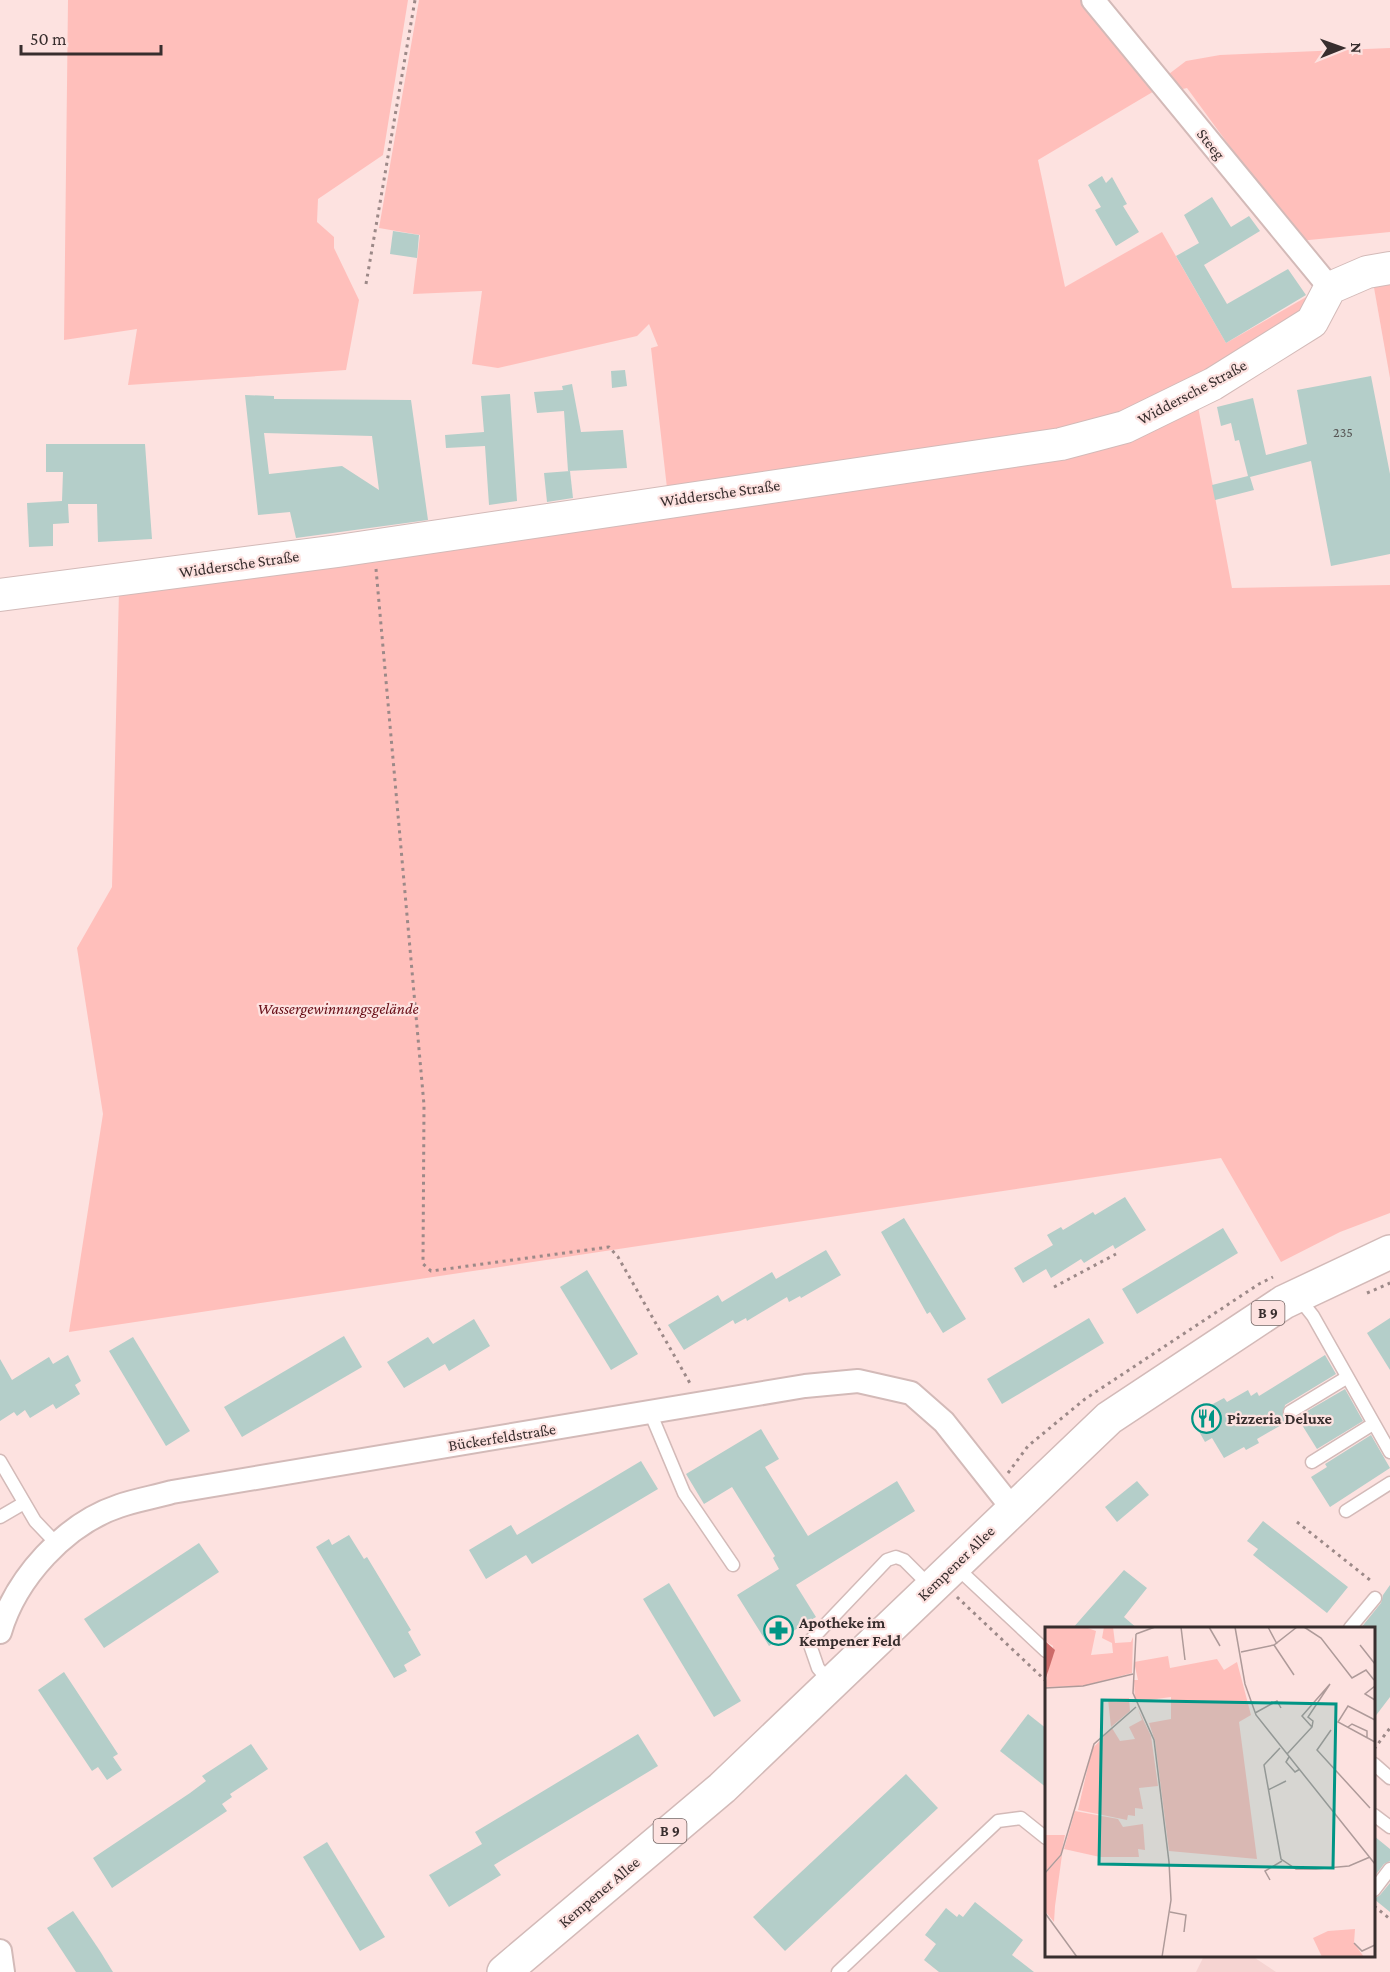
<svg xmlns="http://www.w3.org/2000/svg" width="1390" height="1972" font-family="'Crimson Pro',serif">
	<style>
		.built { fill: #f6d4d2 }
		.green { fill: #ffbfbb }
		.building { fill: #b4cec9; fill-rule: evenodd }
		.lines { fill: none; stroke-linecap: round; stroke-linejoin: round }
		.lane-casing { stroke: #d3bab8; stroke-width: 15 }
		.street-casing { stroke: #d3bab8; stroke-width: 26 }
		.secondary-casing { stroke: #d3bab8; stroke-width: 34 }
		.primary-casing { stroke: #d3bab8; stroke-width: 36 }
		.path { stroke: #9c8988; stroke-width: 3; stroke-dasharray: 3 4.5; stroke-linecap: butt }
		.lane { stroke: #fff; stroke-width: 12 }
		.street { stroke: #fff; stroke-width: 22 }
		.secondary { stroke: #fff; stroke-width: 32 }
		.primary { stroke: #fff; stroke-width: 33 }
		.labels { text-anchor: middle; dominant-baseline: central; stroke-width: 4.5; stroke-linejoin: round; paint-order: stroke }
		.number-label { font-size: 14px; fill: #575655 }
		.shield { fill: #fde2e0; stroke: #736463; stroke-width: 1.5 }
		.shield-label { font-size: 15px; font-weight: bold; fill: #382e2e }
		.street-label { font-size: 16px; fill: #382e2e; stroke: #fde2e0 }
		.park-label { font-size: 16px; font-style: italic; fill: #680e17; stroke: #fde2e0 }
		.poi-label { font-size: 16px; font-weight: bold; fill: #382e2e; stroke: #fde2e0; text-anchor: start }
		.inset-road { fill: none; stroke: #ae9a99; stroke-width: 1.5 }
		.view { fill: #009585; fill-opacity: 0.15; stroke: #009585; stroke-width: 3 }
		.inset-edge { fill: none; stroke: #382e2e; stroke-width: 3 }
	</style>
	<rect width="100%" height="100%" fill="#fde2e0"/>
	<polygon class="built" points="1204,1956 1252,1956 1276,1972 1196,1972"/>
	<g class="green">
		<polygon points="68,0 408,0 383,155 318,199 317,222 334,237 334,248 359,300 346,370 128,385 137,329 64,340"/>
		<polygon points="419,0 1086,0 1156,90 1038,160 1065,287 1162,232 1226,343 1308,296 1316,307 1176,395 1093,424 667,488 651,348 658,346 649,324 637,336 498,368 472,364 482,291 413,294 420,235 379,228"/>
		<polygon points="1390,48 1390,232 1299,241 1187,88 1170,92 1161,80 1186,61 1220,55"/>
		<polygon points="1390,279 1390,378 1373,282"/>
		<polygon points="1197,401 1232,588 1390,585 1390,1213 1340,1232 1281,1262 1221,1158 69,1332 103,1114 77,948 112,887 119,590 661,508"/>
	</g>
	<g class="building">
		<polygon points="1102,176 1106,183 1112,177 1127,204 1123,206 1139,232 1116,246 1095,210 1101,207 1088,185"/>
		<polygon points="1212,197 1231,227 1249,216 1260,231 1204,265 1227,304 1288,269 1306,295 1226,343 1176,256 1199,243 1184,215"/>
		<polygon points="393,231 419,235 417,258 390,254"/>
		<polygon points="625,370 627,386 612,388 611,371"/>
		<polygon points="1371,376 1390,474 1390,554 1331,566 1311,461 1250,477 1254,490 1215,500 1212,485 1248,476 1239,440 1235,441 1231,423 1221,426 1217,407 1253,398 1266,455 1307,444 1297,390"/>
		<polygon points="572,384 581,432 623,430 627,468 568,471 564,411 537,413 534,392 563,390 562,386"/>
		<polygon points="510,394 517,501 489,505 485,446 446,448 445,435 484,432 481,396"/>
		<path d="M 245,395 L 274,396 L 274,399 L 411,400 L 428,520 L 296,538 L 290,512 L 258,515 ZM 264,433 L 372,436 L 379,490 L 342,466 L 269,474 Z"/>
		<polygon points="46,444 145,444 152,539 98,542 97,504 68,504 69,523 53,524 53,546 29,547 27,503 62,501 63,472 46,472"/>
		<polygon points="570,471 573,498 547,502 544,473"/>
		<polygon points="1125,1197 1146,1230 1115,1249 1113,1245 1084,1263 1081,1259 1051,1278 1046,1269 1023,1283 1014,1268 1053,1245 1047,1235 1061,1227 1063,1230 1093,1212 1095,1215"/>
		<polygon points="904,1218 966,1319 943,1333 930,1312 927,1314 881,1232"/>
		<polygon points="1223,1228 1238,1253 1137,1314 1122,1289"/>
		<polygon points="826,1250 841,1275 801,1298 800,1296 789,1302 787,1297 747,1321 746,1318 735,1324 733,1320 684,1350 668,1325 718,1295 722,1302 772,1272 776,1279"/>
		<polygon points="587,1270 638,1354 611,1370 560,1287"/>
		<polygon points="1089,1318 1104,1343 1002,1404 987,1379"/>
		<polygon points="1390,1318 1390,1370 1367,1333"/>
		<polygon points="474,1319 490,1346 449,1371 445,1364 404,1388 387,1362 428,1337 433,1344"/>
		<polygon points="344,1336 362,1367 242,1437 224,1407"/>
		<polygon points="133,1337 190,1431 166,1446 109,1351"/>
		<polygon points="68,1355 81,1381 75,1385 80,1394 56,1409 53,1404 30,1418 25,1410 17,1416 14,1412 0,1421 0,1359 12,1380 49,1357 53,1364"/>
		<polygon points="1325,1355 1336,1374 1285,1405 1283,1416 1290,1420 1257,1439 1259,1443 1246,1450 1244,1447 1224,1458 1212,1438 1205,1442 1193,1421 1214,1409 1211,1405 1224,1398 1227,1402 1248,1390 1251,1396 1257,1392 1259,1396"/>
		<polygon points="1345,1389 1363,1421 1317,1449 1297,1417"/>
		<polygon points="761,1429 779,1459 765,1467 808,1536 897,1481 915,1511 796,1585 816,1617 769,1646 737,1595 779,1569 773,1558 775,1556 732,1487 704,1504 686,1474"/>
		<polygon points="1371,1435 1390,1468 1330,1507 1311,1477 1327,1467 1325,1464"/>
		<polygon points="641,1461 658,1489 532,1564 526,1555 486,1579 469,1550 511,1525 517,1535"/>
		<polygon points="1137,1481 1149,1495 1117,1522 1105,1507"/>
		<polygon points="1263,1521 1348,1587 1327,1613 1253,1555 1258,1549 1247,1541"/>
		<polygon points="349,1535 364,1559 367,1557 411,1630 408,1632 421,1655 404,1665 407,1671 394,1678 316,1547 329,1539 332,1545"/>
		<polygon points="199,1543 219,1572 104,1648 84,1619"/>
		<polygon points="1124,1570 1147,1588 1124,1617 1138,1629 1072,1629"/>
		<polygon points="669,1583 741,1701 714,1717 643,1599"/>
		<polygon points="1390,1585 1390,1697 1374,1718 1374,1629 1360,1629 1381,1603 1383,1595"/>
		<polygon points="64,1672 118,1754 113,1757 122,1770 107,1780 98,1767 92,1771 38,1690"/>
		<polygon points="1028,1714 1047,1729 1047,1788 1000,1751"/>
		<polygon points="638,1734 658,1766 494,1865 501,1875 449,1907 429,1875 482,1844 475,1832"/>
		<polygon points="251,1744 268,1769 230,1794 232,1797 222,1804 227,1811 112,1888 93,1858 190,1793 206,1781 202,1776"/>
		<polygon points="906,1774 938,1808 785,1951 753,1917"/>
		<polygon points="1374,1836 1390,1849 1390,1861 1384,1864 1374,1877"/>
		<polygon points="327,1842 385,1937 360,1951 303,1857"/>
		<polygon points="1390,1883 1390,1912 1374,1899 1380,1895"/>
		<polygon points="975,1902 1023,1940 1012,1955 1034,1972 939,1972 924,1960 936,1944 925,1935 946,1908 957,1917 959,1914 963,1917"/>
		<polygon points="73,1911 100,1951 113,1972 76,1972 47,1928"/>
	</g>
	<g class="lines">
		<defs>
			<g id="lane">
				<polyline points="1298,1297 1313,1316 1390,1452"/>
				<polyline points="650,1412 684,1493 733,1565"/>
				<polyline points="1290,1412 1346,1378"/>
				<polyline points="0,1461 35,1521 57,1544"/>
				<polyline points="1312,1462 1373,1424"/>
				<polyline points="1346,1511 1390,1483"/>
				<polyline points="0,1517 24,1503"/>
				<polyline points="955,1566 1046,1651"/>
				<polyline points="1350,1628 1375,1598"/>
				<polyline points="831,1683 818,1668 809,1642 887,1560 896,1557 904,1560 930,1586"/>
				<polyline points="1374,1764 1390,1778"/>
				<polyline points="1374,1815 1390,1827"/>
				<polyline points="1374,1890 1390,1869"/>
				<polyline points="838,1972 998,1821 1021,1818 1046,1838"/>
			</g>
			<g id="street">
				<polyline points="1093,0 1330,288"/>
				<path d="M 0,1632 C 16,1578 65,1524 119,1506 C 136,1500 155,1497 172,1492 L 805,1386 L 858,1381 L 911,1393 L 944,1422 L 1012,1508"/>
				<polyline points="0,1951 3,1972"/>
			</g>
			<polyline id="secondary" points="0,595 338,551 1061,444 1125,427 1213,384 1312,322 1330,288 1367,272 1390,268"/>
			<polyline id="primary" points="504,1972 722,1788 1109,1418 1284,1302 1390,1252"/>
		</defs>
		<use href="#lane" class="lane-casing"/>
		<use href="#street" class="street-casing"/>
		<use href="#secondary" class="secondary-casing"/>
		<use href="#primary" class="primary-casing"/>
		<g class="path">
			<polyline points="366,284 415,0"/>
			<polyline points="376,569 424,1105 423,1264 431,1271 609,1247 618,1257 691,1385"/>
			<polyline points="1054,1287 1116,1254"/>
			<polyline points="1367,1293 1390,1283"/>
			<polyline points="1008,1473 1028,1446 1085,1399 1259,1284 1273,1277"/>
			<polyline points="1297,1522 1370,1580 1371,1584"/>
			<polyline points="957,1597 1046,1681"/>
			<polyline points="1374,1749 1390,1728"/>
			<polyline points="1374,1906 1390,1919"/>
		</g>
		<use href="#lane" class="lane"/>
		<use href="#street" class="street"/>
		<use href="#secondary" class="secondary"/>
		<use href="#primary" class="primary"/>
	</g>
	<defs>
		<symbol id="restaurant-ring" viewBox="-11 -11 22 22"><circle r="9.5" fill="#fde2e0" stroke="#009585" stroke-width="1.5"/><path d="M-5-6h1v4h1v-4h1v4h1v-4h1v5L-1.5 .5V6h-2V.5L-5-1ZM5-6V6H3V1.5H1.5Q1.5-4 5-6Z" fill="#009585"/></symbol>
		<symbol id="pharmacy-ring" viewBox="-11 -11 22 22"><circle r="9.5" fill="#fde2e0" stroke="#009585" stroke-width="1.5"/><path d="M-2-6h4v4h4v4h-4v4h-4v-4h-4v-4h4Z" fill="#009585"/></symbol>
	</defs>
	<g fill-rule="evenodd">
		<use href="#restaurant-ring" x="1190" y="1402" width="33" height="33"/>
		<use href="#pharmacy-ring" x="762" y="1614" width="33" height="33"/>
	</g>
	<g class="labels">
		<g class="number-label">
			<text x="1343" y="432">235</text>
		</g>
		<g class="shield">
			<rect x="1251.5" y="1301" width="33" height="24" rx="4.5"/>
			<rect x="653.5" y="1819" width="33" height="24" rx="4.5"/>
		</g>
		<g class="shield-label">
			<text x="1268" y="1313">B 9</text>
			<text x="670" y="1831">B 9</text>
		</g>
		<g class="street-label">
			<text transform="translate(1211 144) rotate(51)">Steeg</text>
			<text transform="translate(1192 392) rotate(-28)">Widdersche Straße</text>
			<text transform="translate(720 493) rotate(-8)">Widdersche Straße</text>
			<text transform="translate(239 564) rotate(-8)">Widdersche Straße</text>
			<text transform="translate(502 1437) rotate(-9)">Bückerfeldstraße</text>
			<text transform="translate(956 1563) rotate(-44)">Kempener Allee</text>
			<text transform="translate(599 1892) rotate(-40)">Kempener Allee</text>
		</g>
		<g class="park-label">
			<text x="338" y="1008">Wassergewinnungsgelände</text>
		</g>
		<g class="poi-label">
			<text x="1227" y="1418">Pizzeria Deluxe</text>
			<text x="799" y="1622">Apotheke im<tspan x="799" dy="18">Kempener Feld</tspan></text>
		</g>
	</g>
	<g transform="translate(1045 1627)">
		<rect width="330" height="330" fill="#fde2e0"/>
		<path d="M 0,0 L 40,0 L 51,4 L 46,28 L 68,26 L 67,16 L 57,11 L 59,0 L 68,0 L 70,16 L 86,15 L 88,10 L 87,46 L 38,59 L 0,60 L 8,19 L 0,14 ZM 123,29 L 125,41 L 172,32 L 179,43 L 192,35 L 206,88 L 194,95 L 212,232 L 124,224 L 110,114 L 104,96 L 126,92 L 126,70 L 90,75 L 89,53 L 93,53 L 89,35 ZM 84,71 L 85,84 L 66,100 L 63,72 ZM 93,82 L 106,109 L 113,159 L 94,161 L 98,182 L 90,181 L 90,189 L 83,188 L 82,193 L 33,183 L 47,122 L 67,101 L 75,114 L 90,112 L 84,100 L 97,93 ZM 30,184 L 73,192 L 78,200 L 98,197 L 100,223 L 93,222 L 94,230 L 55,230 L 19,222 ZM 0,208 L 20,208 L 16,227 L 0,245 ZM 17,228 L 10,279 L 9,295 L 0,284 L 0,247 ZM 310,302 L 309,316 L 319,330 L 277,330 L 268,311 L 283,304 Z" fill="#ffbfbb"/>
		<path d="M 0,14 L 10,23 L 0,54 Z" fill="#cc6b69"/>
		<path class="inset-road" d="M 136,0 L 140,33M 164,0 L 175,19M 190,0 L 200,57 L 211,88 L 330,237M 223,0 L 232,17M 259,0 L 276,11 L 307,51 L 321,43 L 329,53M 91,7 L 88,66 L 109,113 L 124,235 L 126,273 L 117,330M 91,7 L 110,0M 229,18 L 249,48M 315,18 L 330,37M 196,25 L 229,18 L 252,0M 330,59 L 320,67 L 330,73M 0,61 L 38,59 L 88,47M 210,86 L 232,74 L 236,81M 330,93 L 303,79 L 293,95 L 330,115M 303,100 L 307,97 L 322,104 L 322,111M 286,103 L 272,123 L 325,181M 235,121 L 219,138 L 236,232 L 251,242 L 271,242 L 304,239 L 325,230M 242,127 L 267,100 L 268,94 L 263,90 L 285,57 L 257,89 L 267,100M 244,130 L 241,135 L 250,145 L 255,142M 223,163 L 241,154M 0,246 L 16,228 L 49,117 L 91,80M 225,253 L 220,244 L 237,234M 125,285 L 141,288 L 139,305M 0,286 L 32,330M 309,316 L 317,324 L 330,318"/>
		<path class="view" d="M 57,73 L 291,77 L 288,241 L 54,237 Z"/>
		<rect width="330" height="330" class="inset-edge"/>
	</g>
	<g transform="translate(1342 48) rotate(89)" stroke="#fde2e0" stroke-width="4.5" paint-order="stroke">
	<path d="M0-4.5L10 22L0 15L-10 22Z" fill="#382e2e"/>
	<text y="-9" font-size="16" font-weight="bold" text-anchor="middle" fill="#382e2e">N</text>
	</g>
	<path d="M21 45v9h140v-9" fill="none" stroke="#382e2e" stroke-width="3"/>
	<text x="30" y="45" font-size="18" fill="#382e2e" stroke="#fde2e0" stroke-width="4.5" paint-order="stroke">50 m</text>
</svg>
